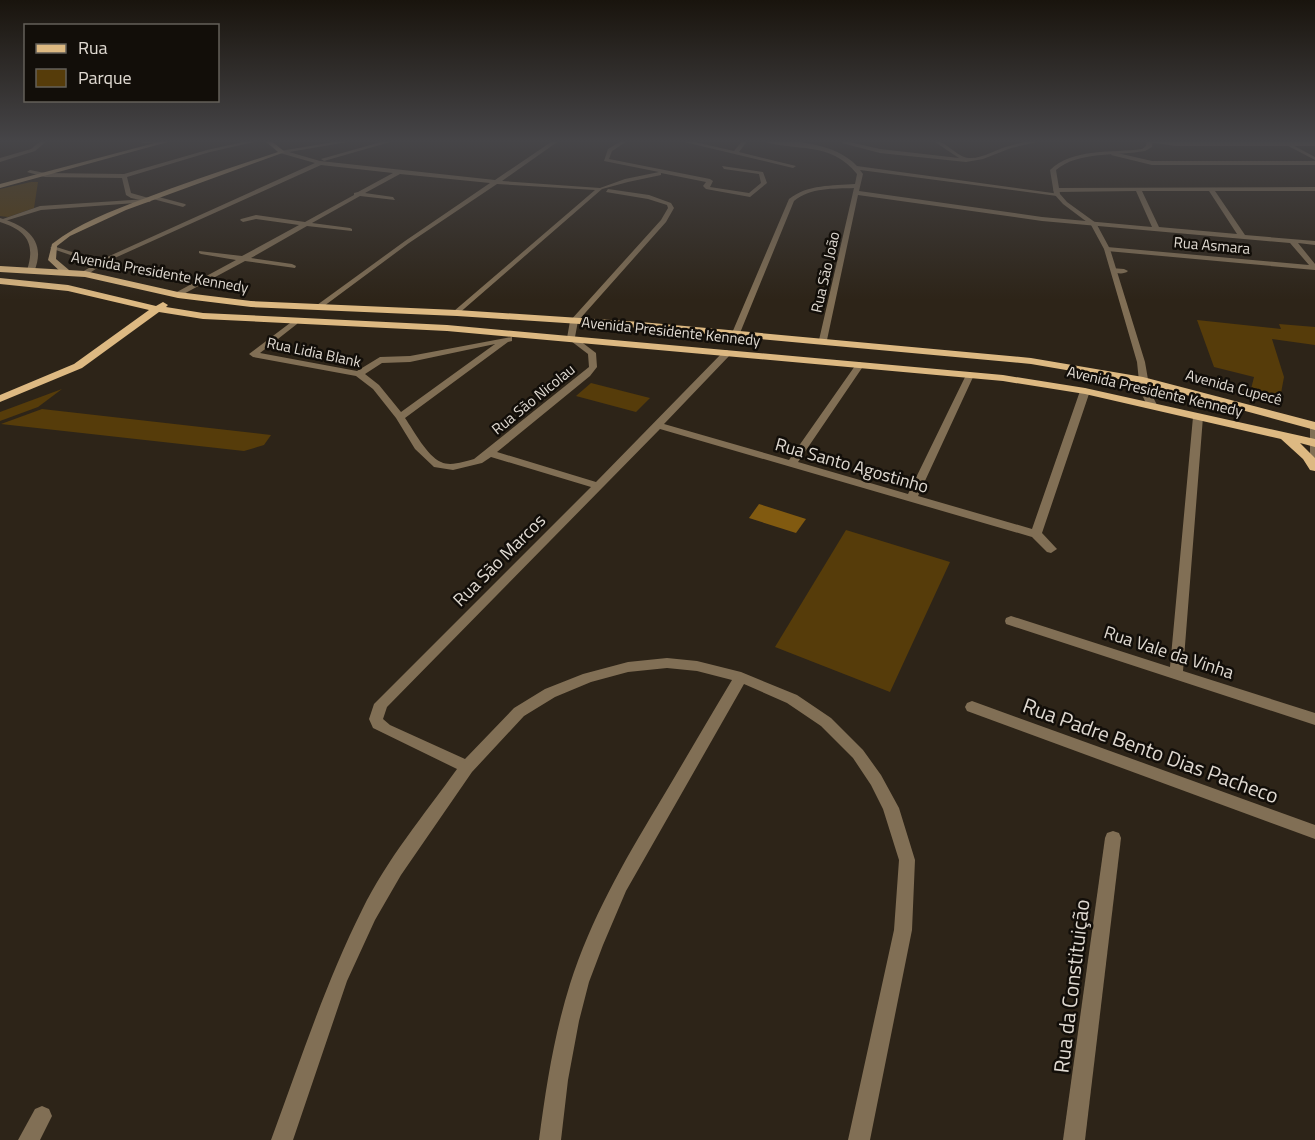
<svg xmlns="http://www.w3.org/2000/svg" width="1315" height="1140" font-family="'Titillium Web',sans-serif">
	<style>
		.green { fill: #563c0a }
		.water { fill: #815a10 }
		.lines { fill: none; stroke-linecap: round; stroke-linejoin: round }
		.pedestrian { fill: #816f55; fill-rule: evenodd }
		.minor { fill: #816f55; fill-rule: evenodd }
		.tertiary { fill: #816f55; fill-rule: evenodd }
		.secondary { fill: #b5996f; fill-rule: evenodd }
		.primary { fill: #ddb982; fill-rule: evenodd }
		.labels { text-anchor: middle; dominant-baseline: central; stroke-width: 5; stroke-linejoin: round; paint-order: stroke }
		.far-street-label { font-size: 15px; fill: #e0dad2; stroke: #120e09 }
		.street-label { font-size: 18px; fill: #e0dad2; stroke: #120e09 }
		.near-street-label { font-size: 21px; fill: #e0dad2; stroke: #120e09 }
	</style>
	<rect width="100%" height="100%" fill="#2d2418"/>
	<g class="green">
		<polygon points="31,182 38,182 34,208 8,217 0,216 0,189"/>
		<polygon points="1197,320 1281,329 1279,324 1315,327 1315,345 1272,339 1284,377 1279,404 1269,401 1251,389 1254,377 1214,367"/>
		<polygon points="591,383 650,398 636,412 576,396"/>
		<polygon points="62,389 38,407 0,421 0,412"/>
		<polygon points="42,409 271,435 264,445 244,451 1,424"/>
		<polygon points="846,530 950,562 890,692 775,647"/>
	</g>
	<polygon class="water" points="759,504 806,519 796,533 749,518"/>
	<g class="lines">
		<g class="pedestrian">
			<polygon points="1277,140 1283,140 1315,157 1315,160"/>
			<polygon points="147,199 149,202 41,210 5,221 0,220 40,206"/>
		</g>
		<g class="minor">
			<polygon points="42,140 48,140 35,151 0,162 0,158 31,149"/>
			<polygon points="140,140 168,140 171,142 142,143"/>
			<polygon points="252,140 262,140 210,152 127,177 131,193 152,199 150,202 131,198 126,195 122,178 45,177 27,172 30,170 45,173 124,174 207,150"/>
			<polygon points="346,140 359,140 289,152 320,161 495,180 554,140 560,140 502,181 600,188 625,179 659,172 604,161 608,149 623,140 629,140 612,151 609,159 710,179 713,181 710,187 749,193 761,183 759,174 724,169 722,166 763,172 767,183 750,197 706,189 703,186 706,182 661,173 661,175 628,182 602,189 457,315 453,313 454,311 595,190 497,184 409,243 320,309 317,309 317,305 405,241 490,183 400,174 365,193 393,197 395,200 360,196 312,223 350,228 352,229 352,231 307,226 251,258 292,264 296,266 295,268 245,261 178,297 175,297 175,293 236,260 201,254 199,253 199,251 242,256 299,225 256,219 243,222 240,220 241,219 256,215 305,222 354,195 354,193 358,192 393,173 321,165 108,261 85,276 82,276 82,272 99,262 85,260 50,248 53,246 88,257 105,258 315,163 280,153 280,151"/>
			<polygon points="388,140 397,140 324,161 321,159"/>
			<polygon points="676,140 686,140 734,151 743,140 748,140 739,152 796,166 793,168"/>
			<path d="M 760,140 C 790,140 835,142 857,166 L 1060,194 L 1057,196 L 860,170 L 863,174 L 859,191 L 1042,217 L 1152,227 L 1136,191 L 1056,192 L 1053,190 L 1056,188 L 1315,187 L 1315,191 L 1215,191 L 1245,235 L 1315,241 L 1315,245 L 1298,243 L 1315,264 L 1315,270 L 1107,251 L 1104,249 L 1107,247 L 1309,265 L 1290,243 L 1042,221 L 858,195 L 827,340 L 823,342 L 819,340 L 854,188 C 833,189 811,187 794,201 L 740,333 L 736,335 L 732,333 L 789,199 C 808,184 832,186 855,184 L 857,174 C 829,139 794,153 760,140 ZM 1142,191 L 1209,191 L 1237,234 L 1159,227 Z"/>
			<path d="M 932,140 C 946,140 956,157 969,158 C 982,159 997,149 1009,146 C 1021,142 1034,140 1046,140 L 1011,148 L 983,159 L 966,162 L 880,153 L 842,143 L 845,141 L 880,149 L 959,158 Z"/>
			<polygon points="1134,140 1176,142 1315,142 1315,146 1176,146"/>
			<polygon points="1113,152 1152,161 1315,161 1315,165 1152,165 1111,155"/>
			<path d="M 608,189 L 649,195 L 671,203 L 674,208 L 666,222 L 578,321 L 575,337 L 596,353 L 597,367 L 590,376 L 497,452 L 596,482 L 724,351 L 727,350 L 731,353 L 730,355 L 664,424 L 789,460 L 857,363 L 860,362 L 864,365 L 798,462 L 908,494 L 966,375 L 970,372 L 974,375 L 918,496 L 1032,529 L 1080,391 L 1085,388 L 1090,391 L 1042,533 L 1057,549 L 1051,553 L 1047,552 L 1032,537 L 660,429 L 387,707 L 383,719 L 390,725 L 465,759 L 514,708 L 545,689 L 583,674 L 628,662 L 667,658 L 697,661 L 741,672 L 797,695 L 831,718 L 863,750 L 881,775 L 899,808 L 915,860 L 912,930 L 870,1140 L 848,1140 L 894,930 L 899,860 L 883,809 L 871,785 L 853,758 L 821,726 L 787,703 L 744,684 L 626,891 L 603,945 L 589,982 L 579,1021 L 568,1080 L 561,1140 L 539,1140 C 546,1087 554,1035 570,984 C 591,919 623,863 658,805 C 683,763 707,722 732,680 L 697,671 L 667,668 L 628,672 L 591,682 L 555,697 L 524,716 L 472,772 L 401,875 L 375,920 L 347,981 L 293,1140 L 271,1140 C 300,1062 325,984 362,910 C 387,859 424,815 457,769 L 373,728 L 369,719 L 374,704 L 591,487 L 491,457 L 482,463 L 453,470 L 434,467 L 415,449 L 396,418 L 373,389 L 356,376 L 253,357 L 249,354 L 294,320 L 298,322 L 297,324 L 260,353 L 357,371 L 380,357 L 410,356 L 512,337 L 512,341 L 508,342 L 405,418 C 414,431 427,456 441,462 C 451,467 465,461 474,459 L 589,367 L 588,354 L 567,338 L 570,321 L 661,220 L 668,208 L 667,205 L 648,199 L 606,192 ZM 495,344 L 401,412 L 379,385 L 365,374 L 382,363 L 410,362 Z"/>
			<polygon points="155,196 185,204 186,205 183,207 153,199"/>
			<path d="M 0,218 C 27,226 47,241 34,272 L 27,270 C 36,243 26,230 0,222 Z"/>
			<path d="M 1111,268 L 1124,269 L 1128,271 C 1124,275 1116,273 1111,272 Z"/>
			<polygon points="1198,414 1203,417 1183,671 1315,713 1315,725 1006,624 1005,621 1006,618 1011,616 1170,667 1193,417"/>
			<polygon points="972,701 1315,825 1315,839 967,711 965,707 967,703"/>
			<polygon points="1113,831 1119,833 1121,838 1085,1140 1063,1140 1105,838 1107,833"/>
			<polygon points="42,1106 49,1109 52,1116 40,1140 18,1140 35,1109"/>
		</g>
		<g class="tertiary">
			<path d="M 1147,140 L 1153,140 L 1152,147 L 1145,151 C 1117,156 1078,151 1056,170 L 1060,194 L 1067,202 L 1096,223 L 1110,249 L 1145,362 L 1150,391 L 1157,405 L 1152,408 L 1147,405 L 1140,391 L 1137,362 L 1104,249 L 1091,225 L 1063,204 L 1054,194 L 1050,170 C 1072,148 1113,153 1142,149 L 1146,146 Z"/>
			<polygon points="1310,424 1315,424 1315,465 1310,462"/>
		</g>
		<g class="secondary">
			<polygon points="166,140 175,140 0,188 0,184"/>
			<path d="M 264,140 L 270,140 L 285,152 L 126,210 L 70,236 L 57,246 L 56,259 L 69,270 L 69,274 L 63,274 L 48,260 L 52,244 C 79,223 111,211 143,199 C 187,182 233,167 278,152 Z"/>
		</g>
		<g class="primary">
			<polygon points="0,266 85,271 178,292 251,301 457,310 641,322 1031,358 1143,377 1315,422 1315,430 1142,383 1031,364 641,328 457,316 251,307 178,298 85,277 0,272"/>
			<polygon points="0,278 68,285 156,306 163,302 168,305 166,307 203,313 447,325 1003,375 1085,388 1315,439 1315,447 1300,443 1315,458 1315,471 1310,470 1303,459 1281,439 1085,394 1003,381 447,331 203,319 159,312 82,368 0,402 0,395 74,364 149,310 68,291 0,284"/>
		</g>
	</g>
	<linearGradient id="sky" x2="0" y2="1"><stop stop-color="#19140d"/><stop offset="0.47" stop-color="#464548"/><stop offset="1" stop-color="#464548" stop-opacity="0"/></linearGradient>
	<rect width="1315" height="300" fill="url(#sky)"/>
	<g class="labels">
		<g class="far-street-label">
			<text transform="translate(1212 245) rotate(5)">Rua Asmara</text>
			<text transform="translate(160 272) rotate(10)">Avenida Presidente Kennedy</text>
			<text transform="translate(825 272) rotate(-77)">Rua São João</text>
			<text transform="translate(671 331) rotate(6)">Avenida Presidente Kennedy</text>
			<text transform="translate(314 352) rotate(12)">Rua Lidia Blank</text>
			<text transform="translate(1234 387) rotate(15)">Avenida Cupecê</text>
			<text transform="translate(1155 391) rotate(13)">Avenida Presidente Kennedy</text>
			<text transform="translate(533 399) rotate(-39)">Rua São Nicolau</text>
		</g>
		<g class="street-label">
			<text transform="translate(852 465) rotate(16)">Rua Santo Agostinho</text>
			<text transform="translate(499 560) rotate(-45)">Rua São Marcos</text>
			<text transform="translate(1169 652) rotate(18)">Rua Vale da Vinha</text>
		</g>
		<g class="near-street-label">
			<text transform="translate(1151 750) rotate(20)">Rua Padre Bento Dias Pacheco</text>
			<text transform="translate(1071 986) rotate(-83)">Rua da Constituição</text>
		</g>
	</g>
	<rect x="24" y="24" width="195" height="78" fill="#120e09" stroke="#646059" stroke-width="1.5"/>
	<rect x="36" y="44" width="30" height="9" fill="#ddb982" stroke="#646059" stroke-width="1.5"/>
	<text x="78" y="54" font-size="18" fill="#e0dad2">Rua</text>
	<rect x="36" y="69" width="30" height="18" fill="#563c0a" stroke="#646059" stroke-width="1.5"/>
	<text x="78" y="84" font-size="18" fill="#e0dad2">Parque</text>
</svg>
